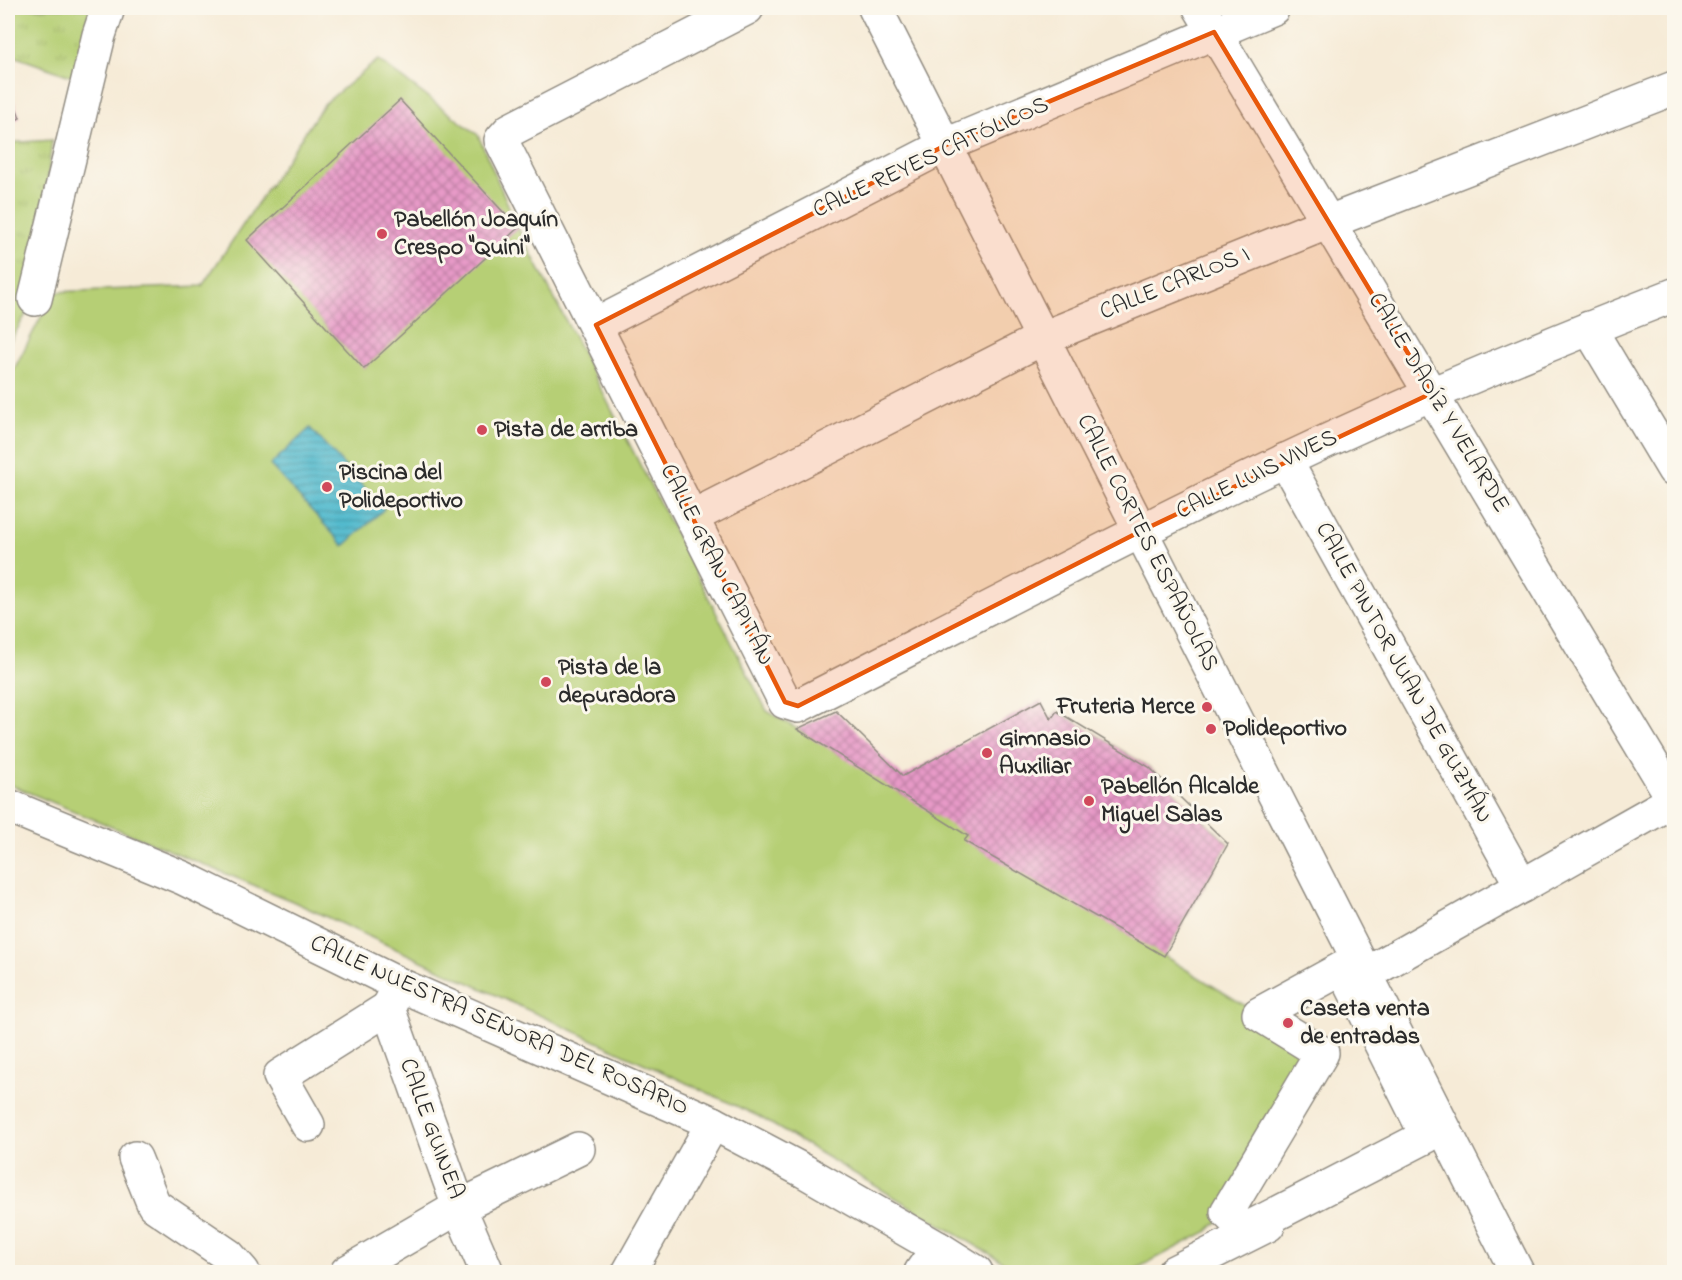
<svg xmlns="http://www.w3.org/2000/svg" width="1682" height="1280" font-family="'Indie Flower',sans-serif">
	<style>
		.grass { fill: url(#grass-tufts); stroke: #707d50; stroke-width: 1.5 }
		.pitch { fill: #b6cf74; stroke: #707d50; stroke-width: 1.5 }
		.water { fill: url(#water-rules); stroke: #3d727c; stroke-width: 1.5 }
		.building { fill: url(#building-cross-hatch) }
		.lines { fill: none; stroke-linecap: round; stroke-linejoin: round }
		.street-casing { stroke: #908b81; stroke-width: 36 }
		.secondary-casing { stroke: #908b81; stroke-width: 36 }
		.street { stroke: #fff; stroke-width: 33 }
		.secondary { stroke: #fff; stroke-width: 33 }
		.marked { fill: #e8590c; fill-opacity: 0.2; stroke: #e8590c; stroke-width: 4.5; stroke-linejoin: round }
		.poi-dot { fill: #d1495b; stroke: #fbf7ec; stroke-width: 2 }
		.labels { text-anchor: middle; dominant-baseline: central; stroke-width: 6; stroke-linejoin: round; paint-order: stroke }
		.street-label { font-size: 24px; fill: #2b2b2b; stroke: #fbf7ec }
		.poi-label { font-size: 24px; font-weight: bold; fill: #2b2b2b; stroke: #fbf7ec; text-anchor: start }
	</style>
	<defs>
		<pattern id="grass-tufts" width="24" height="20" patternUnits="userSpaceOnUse" patternTransform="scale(1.5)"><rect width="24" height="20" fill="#b6cf74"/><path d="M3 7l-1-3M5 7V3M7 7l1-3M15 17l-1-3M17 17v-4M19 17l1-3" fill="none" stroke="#9db265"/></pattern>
		<pattern id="water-rules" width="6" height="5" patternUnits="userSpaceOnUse" patternTransform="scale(1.5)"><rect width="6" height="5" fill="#4fb9cd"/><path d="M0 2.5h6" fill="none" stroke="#4297a7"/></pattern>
		<pattern id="building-cross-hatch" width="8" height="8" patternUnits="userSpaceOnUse" patternTransform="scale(1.5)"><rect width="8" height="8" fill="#e79ac7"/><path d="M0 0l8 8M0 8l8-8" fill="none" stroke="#bb7ea2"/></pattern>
	</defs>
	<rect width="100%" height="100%" fill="#fbf7ec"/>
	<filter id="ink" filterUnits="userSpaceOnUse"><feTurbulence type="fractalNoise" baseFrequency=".0167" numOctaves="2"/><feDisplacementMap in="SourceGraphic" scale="12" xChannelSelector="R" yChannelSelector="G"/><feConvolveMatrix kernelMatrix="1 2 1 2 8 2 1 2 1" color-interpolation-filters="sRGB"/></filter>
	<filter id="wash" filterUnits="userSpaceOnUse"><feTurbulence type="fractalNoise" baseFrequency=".008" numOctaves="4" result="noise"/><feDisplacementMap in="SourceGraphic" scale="24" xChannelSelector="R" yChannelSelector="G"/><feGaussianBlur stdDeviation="1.35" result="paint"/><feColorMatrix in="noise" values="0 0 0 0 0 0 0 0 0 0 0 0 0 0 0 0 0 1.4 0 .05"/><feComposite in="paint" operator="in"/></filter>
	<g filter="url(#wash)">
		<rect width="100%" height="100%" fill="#f6ebd7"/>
		<g class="grass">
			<polygon points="8,8 98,8 76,78 8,54"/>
			<polygon points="52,140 35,299 8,345 8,143"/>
		</g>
		<polygon class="pitch" points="378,60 478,135 518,228 767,711 966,829 1057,711 1149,767 1228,844 1164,956 1322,1053 1227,1212 1208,1231 1130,1272 1020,1272 758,1116 292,901 8,784 8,381 54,292 202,286 324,104"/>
		<polygon class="water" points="310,428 384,509 344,546 270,465"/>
		<g id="blocks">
			<g class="building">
				<polygon points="8,93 11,94 20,118 8,124"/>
				<polygon points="400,100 518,228 364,369 247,240"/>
				<polygon points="1041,700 1051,719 1057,711 1149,767 1228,844 1164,956 964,841 968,836 797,729 836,711 903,776"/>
			</g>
		</g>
	</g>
	<g filter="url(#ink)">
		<use href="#blocks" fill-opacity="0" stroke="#908b81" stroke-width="1.5"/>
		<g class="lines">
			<defs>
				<g id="street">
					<path d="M 747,8 L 510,130 L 501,140 L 785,702 L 798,706 C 959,624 1120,539 1284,461 C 1412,400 1543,346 1674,295"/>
					<polyline points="1200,8 1674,800"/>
					<polyline points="35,299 99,35 108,8"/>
					<polyline points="596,325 946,145 1273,8"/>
					<polyline points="1589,328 1674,470"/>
					<polyline points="1285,460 1522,886"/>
					<polyline points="692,517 1043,338 1329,222 1674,88"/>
					<polygon points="1343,968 1427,1136 1245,1230 1227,1212 1322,1053 1259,1014"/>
					<polyline points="400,985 388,1008 459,1207 487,1272"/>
					<polyline points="308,1125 280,1076 388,1008"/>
					<polyline points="135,1158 154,1205 229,1256 243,1272"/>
					<polyline points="347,1272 459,1207 578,1149"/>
					<polyline points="629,1272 713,1123"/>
					<polyline points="921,1272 938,1248"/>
					<polyline points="1174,1272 1268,1225"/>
				</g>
				<g id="secondary">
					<polyline points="875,8 1517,1272"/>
					<polyline points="8,806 183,878 400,985 713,1123 804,1171 938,1248 976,1272"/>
					<polyline points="1366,974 1674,800"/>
				</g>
			</defs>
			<use href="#street" class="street-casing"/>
			<use href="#secondary" class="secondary-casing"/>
			<use href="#street" class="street"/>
			<use href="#secondary" class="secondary"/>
		</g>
	</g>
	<path class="marked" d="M 1214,32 L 1432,393 L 1141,531 L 798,706 L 785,702 L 596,325 L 946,145 Z"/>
	<g class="poi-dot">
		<circle cx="382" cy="234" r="6"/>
		<circle cx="482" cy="430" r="6"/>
		<circle cx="327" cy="487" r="6"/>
		<circle cx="546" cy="682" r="6"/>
		<circle cx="1207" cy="707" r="6"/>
		<circle cx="1211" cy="729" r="6"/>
		<circle cx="987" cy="753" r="6"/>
		<circle cx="1089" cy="801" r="6"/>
		<circle cx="1288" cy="1023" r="6"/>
	</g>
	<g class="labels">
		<g class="street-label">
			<text transform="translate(931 158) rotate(-25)">CALLE REYES CATÓLICOS</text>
			<text transform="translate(1175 284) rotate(-22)">CALLE CARLOS I</text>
			<text transform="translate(1438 403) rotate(59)">CALLE DAOÍZ Y VELARDE</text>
			<text transform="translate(1257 475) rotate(-26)">CALLE LUIS VIVES</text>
			<text transform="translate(1147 543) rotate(63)">CALLE CORTES ESPAÑOLAS</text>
			<text transform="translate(716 565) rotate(63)">CALLE GRAN CAPITÁN</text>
			<text transform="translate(1403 673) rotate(61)">CALLE PINTOR JUAN DE GUZMÁN</text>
			<text transform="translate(499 1026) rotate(24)">CALLE NUESTRA SEÑORA DEL ROSARIO</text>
			<text transform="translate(431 1129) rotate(70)">CALLE GUINEA</text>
		</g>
		<g class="poi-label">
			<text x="394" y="220">Pabellón Joaquín<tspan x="394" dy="28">Crespo "Quini"</tspan></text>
			<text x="494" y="430">Pista de arriba</text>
			<text x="339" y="473">Piscina del<tspan x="339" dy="28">Polideportivo</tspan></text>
			<text x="558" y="668">Pista de la<tspan x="558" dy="28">depuradora</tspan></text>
			<text x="1195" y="707" text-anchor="end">Fruteria Merce</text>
			<text x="1223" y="729">Polideportivo</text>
			<text x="999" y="739">Gimnasio<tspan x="999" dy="28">Auxiliar</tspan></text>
			<text x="1101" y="787">Pabellón Alcalde<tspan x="1101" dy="28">Miguel Salas</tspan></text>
			<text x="1300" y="1009">Caseta venta<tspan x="1300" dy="28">de entradas</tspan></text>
		</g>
	</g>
	<rect width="1682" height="1280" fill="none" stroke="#fbf7ec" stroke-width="30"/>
</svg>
